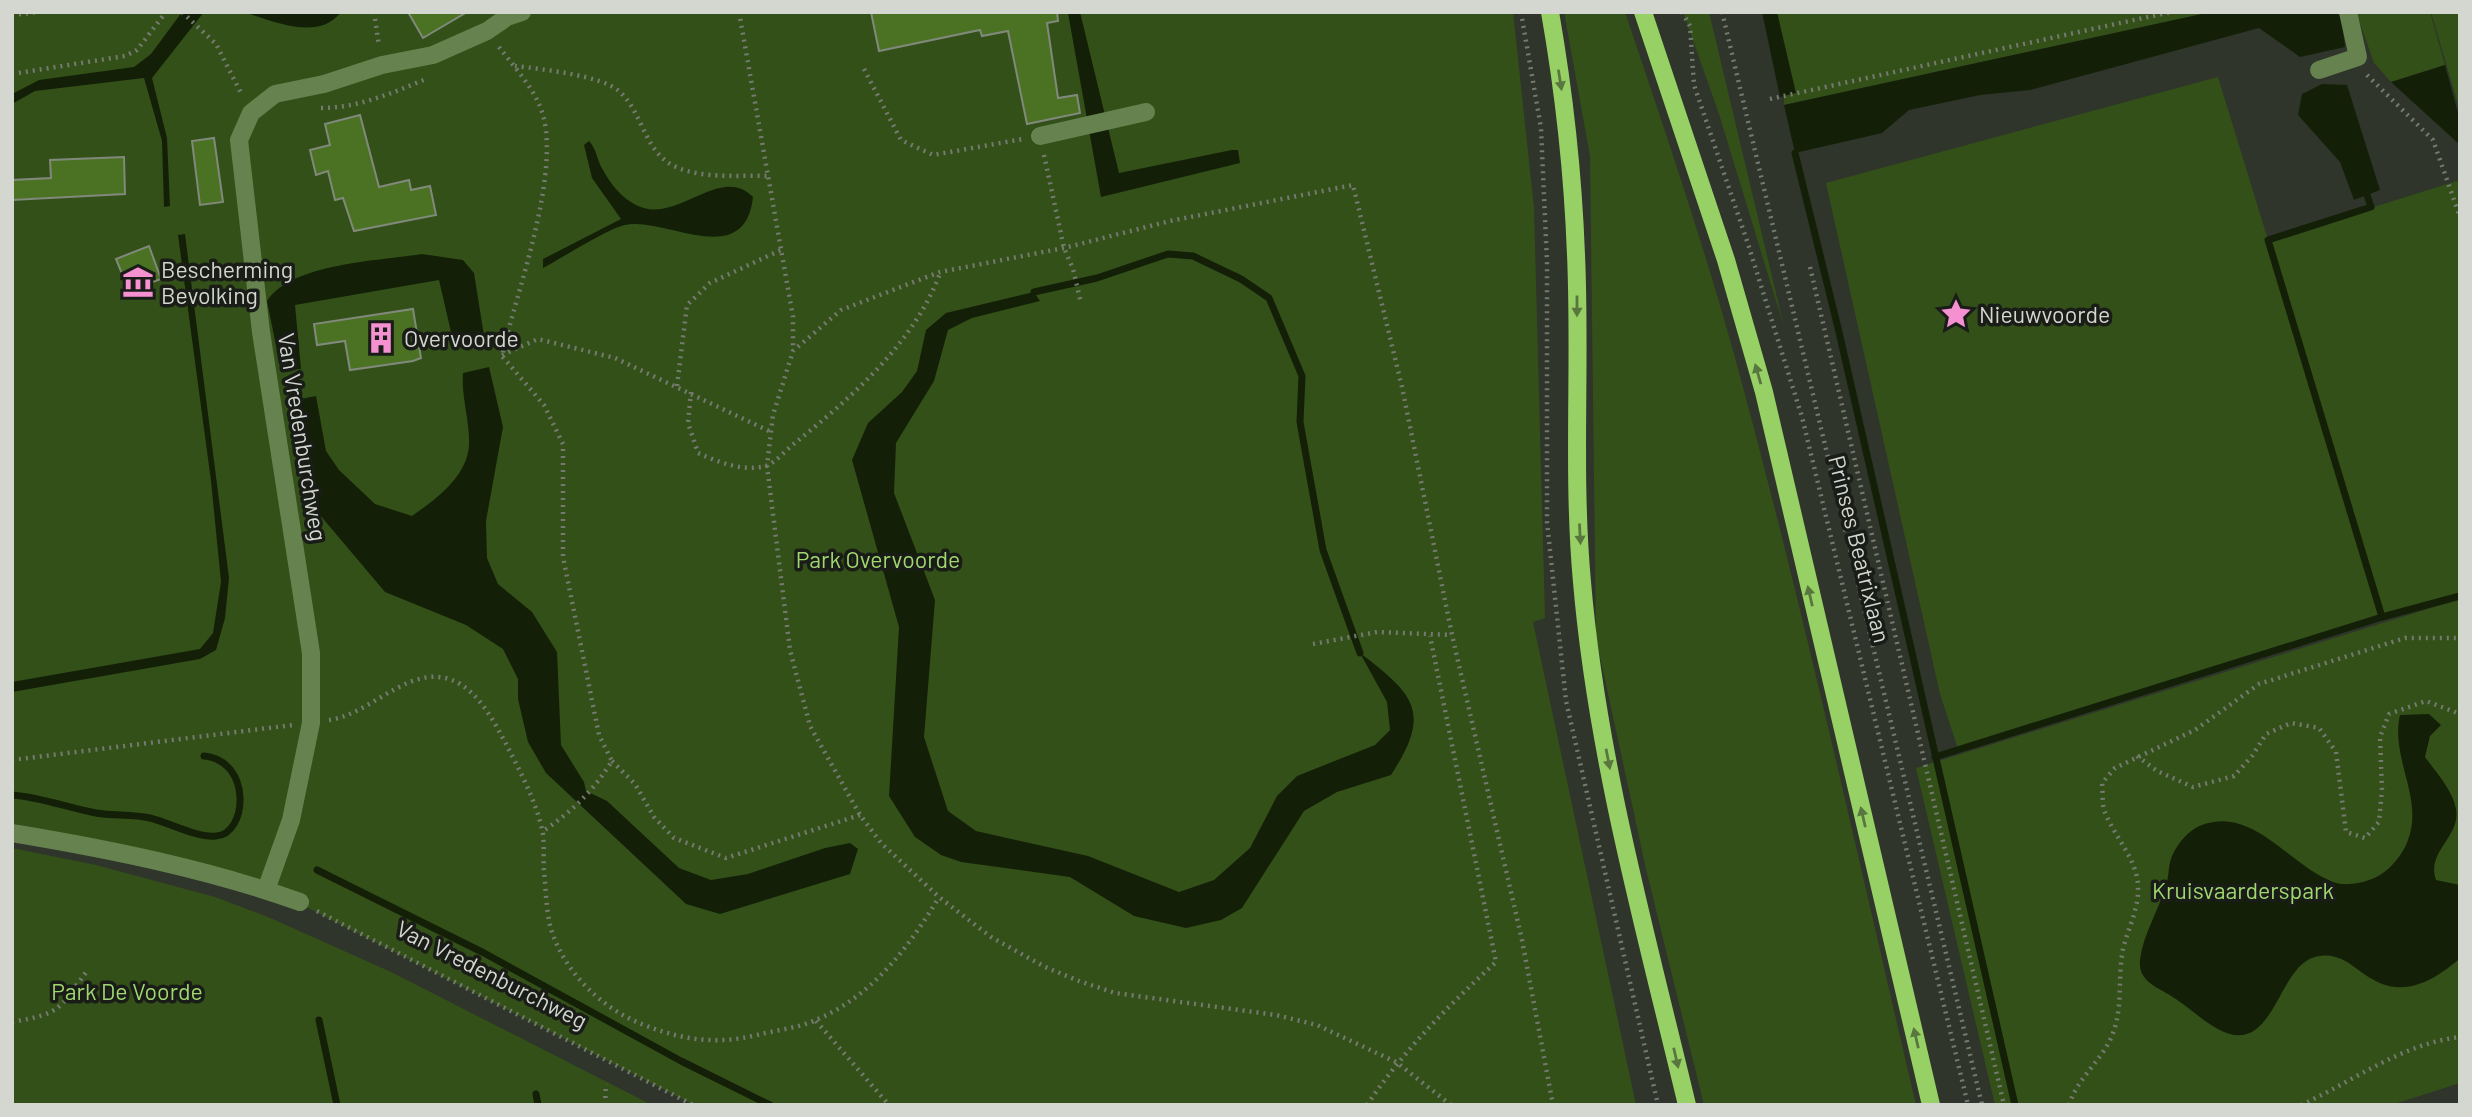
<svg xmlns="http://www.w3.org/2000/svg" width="2472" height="1117" font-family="Barlow,sans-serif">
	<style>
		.green { fill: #345019 }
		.water { fill: #132007 }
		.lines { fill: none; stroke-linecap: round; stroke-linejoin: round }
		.stream { stroke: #132007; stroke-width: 7 }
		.building { fill: #4a7222; stroke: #81897c; stroke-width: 2 }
		.path { stroke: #757a71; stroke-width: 4.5; stroke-dasharray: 2 5; stroke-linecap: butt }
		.minor { stroke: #66824f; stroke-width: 18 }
		.major { stroke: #97d064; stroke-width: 18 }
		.oneway { fill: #58763e }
		.labels { text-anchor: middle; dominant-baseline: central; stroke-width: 7; stroke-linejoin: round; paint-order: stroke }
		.poi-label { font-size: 23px; fill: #d3d7d0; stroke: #191c17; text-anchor: start }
		.street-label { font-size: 23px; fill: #d3d7d0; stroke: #191c17 }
		.park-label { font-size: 23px; fill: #a0d86f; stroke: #191c17 }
	</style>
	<rect width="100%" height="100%" fill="#2f352a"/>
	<g class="green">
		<polygon points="12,12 1513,12 1534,208 1545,618 1533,622 1636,1105 694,1105 279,893 12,823"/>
		<path d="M 1564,12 L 1625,12 C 1663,125 1702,239 1734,354 C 1802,602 1857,854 1916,1105 L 1704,1105 L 1646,869 L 1596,638 L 1590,156 Z"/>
		<polygon points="1683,12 1709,12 1784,327 1719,114"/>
		<polygon points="1767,12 2211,12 1784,105 1784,83"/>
		<polygon points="2356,12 2430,12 2445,65 2391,82 2374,63"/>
		<polygon points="2431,12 2460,12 2460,111"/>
		<polygon points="2218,77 2268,240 2460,180 2460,593 2382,614 1958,749 1940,694 1826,183"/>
		<polygon points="2460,599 2460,1083 2391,1105 1995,1105 1916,768"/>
		<polygon points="12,848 96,865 215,897 268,917 391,972 652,1105 12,1105"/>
	</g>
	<g class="water">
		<polygon points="182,12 204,12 152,78 167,138 170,206 164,207 162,141 144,78 35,91 12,104 12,94 39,80 134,67 151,54"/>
		<path d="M 243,12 L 341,12 C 318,42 274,21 243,12 Z"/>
		<polygon points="1080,12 1119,173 1232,150 1238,150 1240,163 1101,197 1068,13"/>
		<polygon points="1762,12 1777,12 1796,93 1780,97"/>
		<polygon points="2211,12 2335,12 2341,16 2345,47 2300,57 2259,28 2030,90 1980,95 1909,110 1882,133 1795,153 1784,105"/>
		<polygon points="2445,65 2460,120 2460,145 2391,82"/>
		<polygon points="2322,84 2347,85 2380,190 2354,200 2340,162 2298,115 2302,94"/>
		<path d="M 589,141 C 597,149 597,161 603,170 C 611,185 622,198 636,205 C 676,226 720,163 753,197 C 745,272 664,216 625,225 C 607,229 562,258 543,268 L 543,259 L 621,219 L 592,178 L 584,145 Z"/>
		<polygon points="185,234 229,578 225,618 216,650 200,659 12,692 12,682 200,649 213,633 221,582 211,481 178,235"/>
		<path d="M 422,254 L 463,260 L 474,273 L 486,348 L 454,345 L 439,280 L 295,305 L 301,369 L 281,371 L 267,301 C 292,263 379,261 422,254 Z"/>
		<path d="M 1034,292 L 1040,301 L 972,318 L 948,330 L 934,381 L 896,443 L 894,493 L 935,600 L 924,737 L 948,811 L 976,831 L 1088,856 L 1179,892 L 1214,880 L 1250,848 L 1277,796 L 1297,776 L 1375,745 L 1390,730 L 1387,702 L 1360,653 C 1415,695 1432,712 1391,775 L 1337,792 L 1304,811 L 1242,908 L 1221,920 L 1186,928 L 1134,916 L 1070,877 L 961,862 L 941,855 L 915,837 L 889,796 L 899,627 L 852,460 L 868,423 L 902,392 L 917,371 L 926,330 L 946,313 Z"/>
		<path d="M 489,367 L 503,427 L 486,521 L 487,558 L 498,584 L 532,612 L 557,652 L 561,745 L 584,782 L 586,791 L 607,801 L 679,868 L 711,880 L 748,874 L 825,848 L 850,843 L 858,849 L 850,874 L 720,914 L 686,904 L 546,773 L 528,742 L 518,699 L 518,679 L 503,649 L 466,625 L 385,592 L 314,508 L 290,401 L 316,396 L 326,451 L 339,470 L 375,504 L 412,516 C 436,499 467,477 469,445 C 470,421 461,397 463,373 Z"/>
		<path d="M 2429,714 L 2441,725 L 2430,736 L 2425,757 C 2436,772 2453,791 2456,809 C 2461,837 2426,851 2436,880 L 2460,885 L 2458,960 C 2433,981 2404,998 2372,979 C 2353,968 2340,950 2315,957 C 2276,967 2274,1062 2216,1028 C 2199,1018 2185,1004 2168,994 C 2155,986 2138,980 2140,960 C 2143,934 2159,910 2166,885 C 2169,877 2168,868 2171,859 C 2176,845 2188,830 2202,825 C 2253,806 2289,865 2333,882 C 2344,886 2358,884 2369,880 C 2386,875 2402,857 2408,840 C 2424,798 2390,758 2400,715 Z"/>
	</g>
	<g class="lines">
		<g class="stream">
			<polyline points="1795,153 1839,332 2015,1105"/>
			<polyline points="2367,195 2371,207 2268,240 2382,617"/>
			<polyline points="1034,292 1097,278 1168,254 1193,256 1241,279 1269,298 1302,376 1300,422 1323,550 1360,653"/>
			<polyline points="1935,757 2382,617 2460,596"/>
			<path d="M 12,795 C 40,797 69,808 96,813 C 114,816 132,814 150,818 C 170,823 197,838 216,836 C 247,835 253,761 204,756"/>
			<polyline points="317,870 484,953 681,1061 770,1105"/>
			<polyline points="319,1020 337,1105"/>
			<polyline points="536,1094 538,1105"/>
		</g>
	</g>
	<g class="building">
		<polygon points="408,12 467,12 423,38"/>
		<polygon points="871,12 1057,12 1058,21 1047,23 1058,98 1077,95 1080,113 1027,124 1008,31 982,36 980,30 879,51"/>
		<polygon points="360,115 379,187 409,180 411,190 430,186 436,215 354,231 343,198 335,200 328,171 316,175 310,150 330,145 325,124"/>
		<polygon points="214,138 223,202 200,205 192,141"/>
		<polygon points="124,157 125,194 12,200 12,180 51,178 50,160"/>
		<polygon points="149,246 161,279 129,291 116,259"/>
		<polygon points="413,309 421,358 413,361 350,370 345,341 317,345 314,324"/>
	</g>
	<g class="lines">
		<g class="path">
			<polyline points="182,12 216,44 242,95"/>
			<polyline points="374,12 379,46"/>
			<polyline points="739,12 793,317 793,350"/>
			<polyline points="1521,12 1541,128 1547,263 1547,522 1566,701 1658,1105"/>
			<polyline points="1682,12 1690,26 1694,85 1748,244 1802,417 1968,1105"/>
			<polyline points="1722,12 1982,1105"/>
			<polyline points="12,15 39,12"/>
			<path d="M 499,47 C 512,64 530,84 539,104 C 566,163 516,292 502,356 L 544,405 L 563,444 L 563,557 L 599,735 L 612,761 C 593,791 573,811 543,831"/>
			<path d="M 515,66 C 540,69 600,75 619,91 C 643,112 644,153 676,167 C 703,179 739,175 767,176"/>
			<polyline points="864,69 901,140 933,155 1023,139"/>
			<polyline points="12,74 125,56 137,50 166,12"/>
			<polyline points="2367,75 2433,140 2460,217"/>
			<polyline points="1770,99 2171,12"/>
			<path d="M 321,108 C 358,108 392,93 426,79"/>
			<polyline points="1044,155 1064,248 1073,269 1081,303"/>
			<polyline points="1810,267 2004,1105"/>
			<polyline points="502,355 538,339 615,358 769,431"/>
			<polyline points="677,386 687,305 710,283 781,250"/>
			<path d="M 691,392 L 688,423 L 698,453 C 718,462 743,472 766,466 C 775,463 787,449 795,443 C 852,397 915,342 940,273"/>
			<polyline points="1313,644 1377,632 1452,635"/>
			<path d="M 329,720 C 374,714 414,657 460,684 C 481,697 493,720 505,742 C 519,769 535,799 542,829 C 545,842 543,858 544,871 C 546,890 546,911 551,929 C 564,972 602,1009 644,1025 C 683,1040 716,1045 757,1035 C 776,1030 800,1028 818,1019 C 873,995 909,947 939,897"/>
			<polyline points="2137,756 2157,771 2193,787 2234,776 2252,756 2266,734 2291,723 2319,728 2336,752 2346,832 2365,838 2379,822 2382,790 2380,737 2389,714 2426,701 2460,714"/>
			<polyline points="12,760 293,725"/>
			<polyline points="612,761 635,784 654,817 674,838 726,858 860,815"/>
			<polyline points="317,911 693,1105"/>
			<polyline points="816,1021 889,1105"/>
			<path d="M 12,1022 C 62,1013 58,1010 87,971"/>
			<polyline points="605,1105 606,1084"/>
			<path d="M 1367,1105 C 1404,1050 1448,1006 1496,962 L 1430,636"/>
			<polyline points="1451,1105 1396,1062 1317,1025 1276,1015 1115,993 1079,981 1045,967 991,937 939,897 881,843 860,815 810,726 790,650 767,466 773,415 793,351 841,310 940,272 1064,248 1170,221 1353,185 1402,387 1452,635 1522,940 1553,1105"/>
			<path d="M 2069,1105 C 2077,1079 2100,1062 2111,1038 C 2124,1009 2117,980 2123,949 C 2128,928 2139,909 2138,887 C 2138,860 2113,835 2104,810 C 2102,802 2103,792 2102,783 L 2115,768 L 2195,730 L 2259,684 L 2405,638 L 2460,638"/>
			<path d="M 2301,1105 C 2354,1081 2401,1044 2460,1037"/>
		</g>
		<g class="minor">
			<polyline points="2319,70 2358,57 2348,12"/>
			<polyline points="1040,136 1146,112"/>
			<path d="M 12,833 C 108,849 208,869 300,902"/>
			<polyline points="266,890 291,820 311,723 311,653 261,332 239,140 251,113 275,94 324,84 382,65 433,55 487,31 507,17 522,12"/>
		</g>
		<g class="major">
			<path d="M 1550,12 C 1564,92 1573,174 1576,255 C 1581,364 1572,473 1582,582 C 1597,759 1646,933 1687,1105"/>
			<polyline points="1643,12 1726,260 1764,392 1931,1105"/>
		</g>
	</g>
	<defs><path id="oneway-solid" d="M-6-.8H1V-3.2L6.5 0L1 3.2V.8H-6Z" transform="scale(1.75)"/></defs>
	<g class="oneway">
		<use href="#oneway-solid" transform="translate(1560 80) rotate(81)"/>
		<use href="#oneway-solid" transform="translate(1577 306) rotate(90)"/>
		<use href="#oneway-solid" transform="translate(1758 374) rotate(-106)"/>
		<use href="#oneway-solid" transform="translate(1580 534) rotate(87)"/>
		<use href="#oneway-solid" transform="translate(1810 596) rotate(-103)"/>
		<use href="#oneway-solid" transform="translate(1608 759) rotate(79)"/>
		<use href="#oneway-solid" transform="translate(1863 817) rotate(-103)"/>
		<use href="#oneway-solid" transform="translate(1916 1038) rotate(-103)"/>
		<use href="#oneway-solid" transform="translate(1676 1058) rotate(77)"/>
	</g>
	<defs>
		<symbol id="museum-bare" viewBox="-9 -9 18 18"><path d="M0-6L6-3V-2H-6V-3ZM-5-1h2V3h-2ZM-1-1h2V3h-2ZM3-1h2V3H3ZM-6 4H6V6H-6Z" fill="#f590d1" stroke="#191c17" stroke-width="2.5" paint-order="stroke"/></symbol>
		<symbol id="sight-bare" viewBox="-9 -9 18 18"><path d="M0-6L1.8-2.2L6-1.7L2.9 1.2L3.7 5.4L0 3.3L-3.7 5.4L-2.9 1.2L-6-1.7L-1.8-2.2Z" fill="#f590d1" stroke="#191c17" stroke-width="2.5" paint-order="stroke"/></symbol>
		<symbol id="building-bare" viewBox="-9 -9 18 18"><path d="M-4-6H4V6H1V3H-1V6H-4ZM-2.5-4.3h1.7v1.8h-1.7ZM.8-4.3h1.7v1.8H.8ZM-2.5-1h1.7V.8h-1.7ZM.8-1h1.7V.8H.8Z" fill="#f590d1" stroke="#191c17" stroke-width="2.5" paint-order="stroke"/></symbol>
	</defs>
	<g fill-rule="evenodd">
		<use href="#museum-bare" x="116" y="260" width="44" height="44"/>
		<use href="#sight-bare" x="1934" y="292" width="44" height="44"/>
		<use href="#building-bare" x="359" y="316" width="44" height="44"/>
	</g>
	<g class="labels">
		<g class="poi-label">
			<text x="161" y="269">Bescherming<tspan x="161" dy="26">Bevolking</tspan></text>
			<text x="1979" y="314">Nieuwvoorde</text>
			<text x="404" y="338">Overvoorde</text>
		</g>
		<g class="street-label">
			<text transform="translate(303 437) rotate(81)">Van Vredenburchweg</text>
			<text transform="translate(1860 549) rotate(76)">Prinses Beatrixlaan</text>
			<text transform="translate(492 974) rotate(27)">Van Vredenburchweg</text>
		</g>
		<g class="park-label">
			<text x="878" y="559">Park Overvoorde</text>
			<text x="2243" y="890">Kruisvaarderspark</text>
			<text x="127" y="991">Park De Voorde</text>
		</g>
	</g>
	<rect width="2472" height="1117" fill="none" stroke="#d3d7d0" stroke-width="28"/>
</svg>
